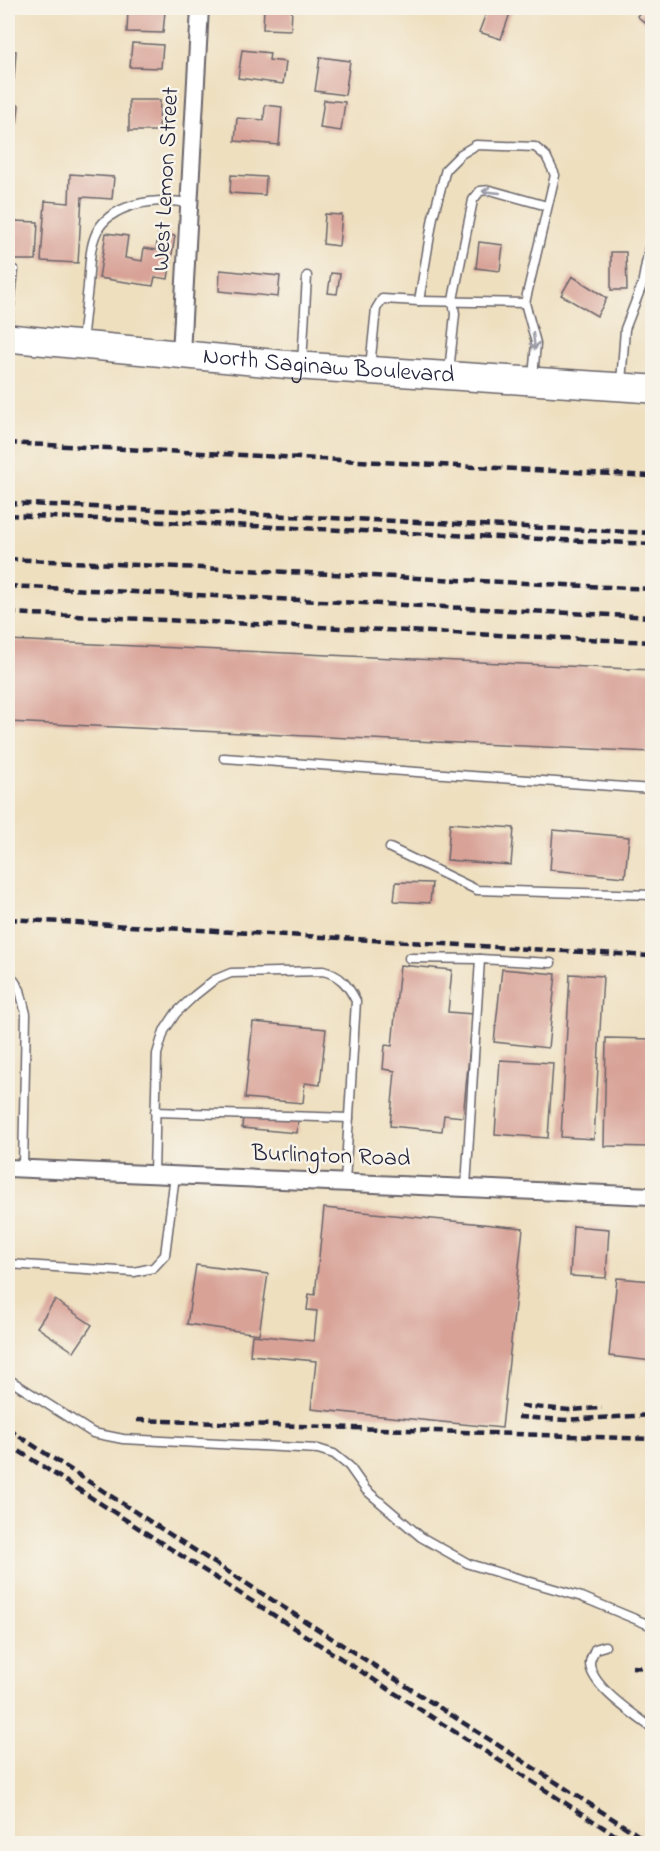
<svg xmlns="http://www.w3.org/2000/svg" width="660" height="1851" font-family="'Indie Flower',sans-serif">
	<style>
		.building { fill: #d8a297 }
		.lines { fill: none; stroke-linecap: round; stroke-linejoin: round }
		.lane-casing { stroke: #696469; stroke-width: 11 }
		.street-casing { stroke: #696469; stroke-width: 20 }
		.primary-casing { stroke: #696469; stroke-width: 30 }
		.lane { stroke: #fff; stroke-width: 8 }
		.street { stroke: #fff; stroke-width: 16 }
		.primary { stroke: #fff; stroke-width: 27 }
		.rail { stroke: #22223b; stroke-width: 4.5; stroke-dasharray: 9 4.5; stroke-linecap: butt }
		.oneway { stroke: #9c9ca7 }
		.labels { text-anchor: middle; dominant-baseline: central; stroke-width: 5; stroke-linejoin: round; paint-order: stroke }
		.street-label { font-size: 24px; fill: #22223b; stroke: #f7f3e8 }
	</style>
	<rect width="100%" height="100%" fill="#f7f3e8"/>
	<filter id="ink" filterUnits="userSpaceOnUse"><feTurbulence type="fractalNoise" baseFrequency=".0167" numOctaves="2"/><feDisplacementMap in="SourceGraphic" scale="12" xChannelSelector="R" yChannelSelector="G"/><feConvolveMatrix kernelMatrix="1 2 1 2 8 2 1 2 1" color-interpolation-filters="sRGB"/></filter>
	<filter id="wash" filterUnits="userSpaceOnUse"><feTurbulence type="fractalNoise" baseFrequency=".008" numOctaves="4" result="noise"/><feDisplacementMap in="SourceGraphic" scale="24" xChannelSelector="R" yChannelSelector="G"/><feGaussianBlur stdDeviation="1.35" result="paint"/><feColorMatrix in="noise" values="0 0 0 0 0 0 0 0 0 0 0 0 0 0 0 0 0 1.4 0 .05"/><feComposite in="paint" operator="in"/></filter>
	<g filter="url(#wash)">
		<rect width="100%" height="100%" fill="#eedfbf"/>
		<g id="blocks">
			<g class="building">
				<polygon points="264,8 292,8 291,30 263,29"/>
				<polygon points="488,8 512,8 501,39 479,32"/>
				<polygon points="644,8 652,8 652,29 637,16"/>
				<polygon points="128,9 165,11 163,33 127,32"/>
				<polygon points="132,43 163,45 161,68 130,67"/>
				<polygon points="8,50 16,51 14,79 8,79"/>
				<polygon points="242,50 270,53 269,60 286,62 283,84 238,78"/>
				<polygon points="320,57 350,61 345,95 315,91"/>
				<polygon points="129,100 160,100 159,131 129,131"/>
				<polygon points="324,100 345,102 341,131 320,128"/>
				<polygon points="8,103 19,105 17,123 8,121"/>
				<polygon points="265,105 282,107 279,145 235,141 237,118 264,120"/>
				<polygon points="70,174 114,177 112,199 82,197 78,263 41,261 45,201 69,203"/>
				<polygon points="231,175 266,177 265,195 230,193"/>
				<polygon points="325,214 342,215 339,246 323,244"/>
				<polygon points="14,221 38,222 36,260 12,260"/>
				<polygon points="106,233 128,236 125,258 142,261 144,248 156,250 158,234 175,236 168,279 155,277 153,286 99,278"/>
				<polygon points="479,242 503,245 500,271 476,268"/>
				<polygon points="611,252 626,252 627,290 611,290"/>
				<polygon points="220,270 280,276 278,297 219,291"/>
				<polygon points="331,273 340,274 337,294 328,293"/>
				<polygon points="572,276 607,298 597,316 561,295"/>
				<polygon points="8,640 652,670 652,752 8,722"/>
				<polygon points="450,823 514,828 511,865 447,860"/>
				<polygon points="553,830 629,837 625,877 550,870"/>
				<polygon points="396,882 432,883 430,903 394,901"/>
				<polygon points="400,965 452,970 448,1012 473,1014 463,1117 444,1115 442,1131 390,1126 395,1071 383,1069 385,1045 392,1046"/>
				<polygon points="502,969 556,974 548,1048 494,1042"/>
				<polygon points="570,974 603,976 594,1139 561,1137"/>
				<polygon points="253,1022 326,1029 320,1085 305,1083 303,1103 245,1098"/>
				<polygon points="606,1038 652,1039 652,1147 604,1146"/>
				<polygon points="500,1060 553,1063 548,1138 495,1134"/>
				<polygon points="243,1115 298,1120 297,1133 242,1128"/>
				<polygon points="324,1208 523,1228 502,1428 311,1409 316,1361 250,1355 252,1335 314,1341 317,1311 307,1310 309,1294 315,1295"/>
				<polygon points="573,1226 609,1229 606,1278 570,1276"/>
				<polygon points="196,1265 268,1274 259,1334 187,1324"/>
				<polygon points="617,1278 652,1281 652,1361 609,1356"/>
				<polygon points="55,1300 92,1325 74,1352 37,1327"/>
			</g>
		</g>
	</g>
	<g filter="url(#ink)">
		<use href="#blocks" fill-opacity="0" stroke="#696469" stroke-width="1.5"/>
		<g class="lines">
			<defs>
				<g id="lane">
					<polyline points="8,268 14,270 8,321"/>
					<polyline points="419,301 525,303"/>
					<path d="M 82,342 C 84,323 86,304 88,286 C 91,246 89,218 134,205 C 153,200 170,200 189,203"/>
					<polyline points="302,363 307,276"/>
					<polyline points="370,367 376,309 382,299 419,301 433,217 446,169 461,154 476,145 535,147 546,156 555,175 525,303 536,343 533,378"/>
					<polyline points="449,372 455,314 453,300 473,200 480,191 490,190 547,206"/>
					<polyline points="621,383 625,329 642,285 652,232"/>
					<polyline points="224,758 652,789"/>
					<polyline points="390,848 477,890 652,895"/>
					<polyline points="409,958 480,959"/>
					<polyline points="8,971 20,990 26,1014 23,1168"/>
					<polyline points="155,1112 349,1118"/>
					<path d="M 154,1173 L 157,1054 L 164,1031 L 176,1013 L 194,996 L 214,980 L 231,973 L 323,971 C 340,975 348,985 356,1001 L 345,1182"/>
					<polyline points="466,1187 480,959 551,963"/>
					<polyline points="8,1264 134,1272 153,1268 165,1255 175,1175"/>
					<polyline points="8,1379 93,1433 123,1439 318,1449 334,1454 349,1466 366,1490 421,1537 469,1564 582,1597 647,1624 652,1625"/>
					<path d="M 605,1646 L 595,1649 C 594,1653 590,1658 590,1663 C 590,1686 635,1715 652,1728"/>
				</g>
				<g id="street">
					<polyline points="181,354 200,8"/>
					<polyline points="8,1168 652,1196"/>
				</g>
				<g id="primary">
					<path id="s1" d="M 8,338 L 302,366 L 652,389"/>
				</g>
			</defs>
			<use href="#lane" class="lane-casing"/>
			<use href="#street" class="street-casing"/>
			<use href="#primary" class="primary-casing"/>
			<use href="#lane" class="lane"/>
			<use href="#street" class="street"/>
			<use href="#primary" class="primary"/>
			<g class="rail">
				<polyline points="8,443 652,476"/>
				<polyline points="8,503 652,533"/>
				<polyline points="8,515 652,544"/>
				<polyline points="8,559 652,589"/>
				<polyline points="8,586 652,617"/>
				<polyline points="8,613 652,642"/>
				<polyline points="8,919 652,956"/>
				<polyline points="521,1406 569,1410 602,1408"/>
				<polyline points="518,1417 565,1420 652,1415"/>
				<polyline points="137,1420 652,1439"/>
				<polyline points="8,1429 157,1526 652,1844"/>
				<polyline points="8,1444 629,1844"/>
				<polyline points="632,1667 652,1668"/>
			</g>
		</g>
		<defs><path id="oneway-shaft" d="M-6 0H5M1.5-3L5.5 0L1.5 3" fill="none" stroke-width="1.6" stroke-linecap="round" stroke-linejoin="round" transform="scale(1.5)"/></defs>
		<g class="oneway">
			<use href="#oneway-shaft" transform="translate(491 192) rotate(-174)"/>
			<use href="#oneway-shaft" transform="translate(534 341) rotate(83)"/>
		</g>
	</g>
	<g class="labels">
		<g class="street-label">
			<text transform="translate(167 179) rotate(-87)">West Lemon Street</text>
			<text stroke="none"><textPath href="#s1" startOffset="322">North Saginaw Boulevard</textPath></text>
			<text transform="translate(331 1157) rotate(2)">Burlington Road</text>
		</g>
	</g>
	<rect width="660" height="1851" fill="none" stroke="#f7f3e8" stroke-width="30"/>
</svg>
